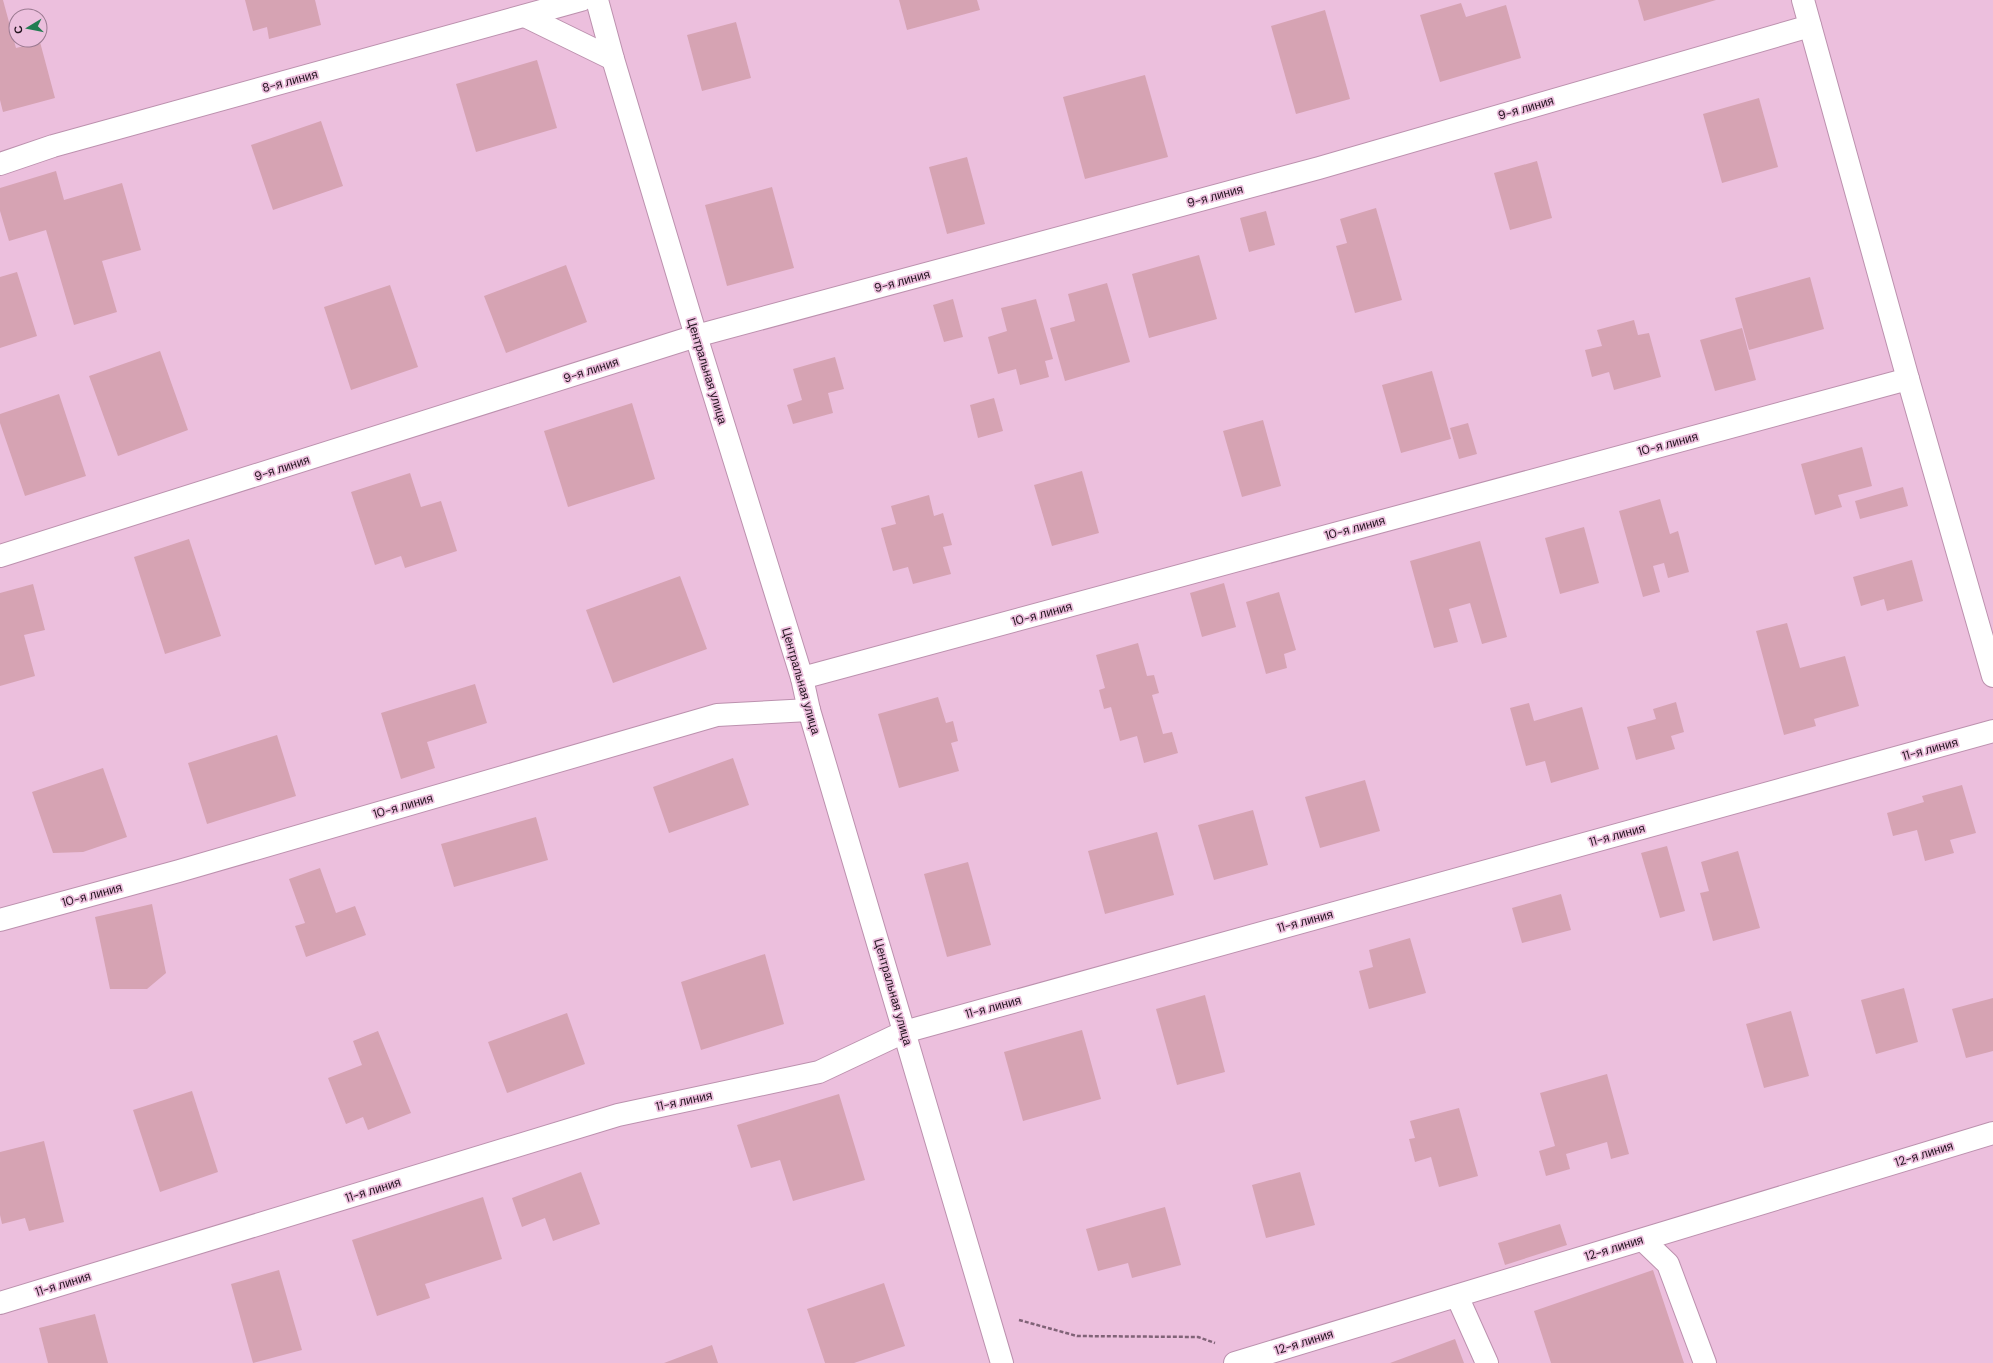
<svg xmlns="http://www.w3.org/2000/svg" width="1993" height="1363" font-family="'DM Sans',sans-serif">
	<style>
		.building { fill: #d6a3b3 }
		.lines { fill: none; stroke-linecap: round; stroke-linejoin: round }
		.minor-casing { stroke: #bc91ae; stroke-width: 24 }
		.path { stroke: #806377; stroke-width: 2.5; stroke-dasharray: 4 2; stroke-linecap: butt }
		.minor { stroke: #fff; stroke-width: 22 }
		.labels { text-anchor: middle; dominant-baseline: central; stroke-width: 3.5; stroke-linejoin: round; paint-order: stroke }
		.street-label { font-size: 12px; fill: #22131e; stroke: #ecbfdd }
	</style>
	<rect width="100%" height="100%" fill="#ecbfdd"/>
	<g class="building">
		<polygon points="0,0 3,0 16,48 40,42 55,98 3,112 0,100"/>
		<polygon points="245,0 315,0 321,25 269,39 267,27 253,31"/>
		<polygon points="899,0 977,0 980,10 907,30"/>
		<polygon points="1638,0 1716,0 1644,21"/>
		<polygon points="1461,3 1466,17 1506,5 1521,58 1440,82 1420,15"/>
		<polygon points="1325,10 1350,99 1296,114 1271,26"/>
		<polygon points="736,22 751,78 702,91 687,35"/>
		<polygon points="537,60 557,128 476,152 456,84"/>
		<polygon points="1145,75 1168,157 1085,179 1063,97"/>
		<polygon points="1759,98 1778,167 1722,183 1703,114"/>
		<polygon points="321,121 343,186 273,210 251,145"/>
		<polygon points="967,157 985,224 947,234 929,167"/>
		<polygon points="1537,161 1552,218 1510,230 1494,173"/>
		<polygon points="56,171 64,200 122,183 141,250 102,261 117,312 74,325 46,230 9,241 0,211 0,188"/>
		<polygon points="772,187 794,268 727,286 705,205"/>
		<polygon points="1376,208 1402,300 1355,313 1336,246 1347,243 1340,219"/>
		<polygon points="1266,211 1275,245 1249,252 1240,218"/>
		<polygon points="1199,255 1217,319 1149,338 1132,274"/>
		<polygon points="566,265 587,322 506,353 484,296"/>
		<polygon points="17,272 37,336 0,348 0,277"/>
		<polygon points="1810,277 1824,329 1749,350 1735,298"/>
		<polygon points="1107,283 1130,362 1065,381 1050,328 1075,321 1068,294"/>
		<polygon points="390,285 418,367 351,390 324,307"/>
		<polygon points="953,299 963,337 944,342 933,305"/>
		<polygon points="1036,299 1053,359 1045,361 1049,377 1020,385 1016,369 998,374 988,337 1007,331 1001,308"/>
		<polygon points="1634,320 1638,335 1649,333 1661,377 1614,390 1609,372 1592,377 1585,350 1602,346 1597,330"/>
		<polygon points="1742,328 1756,380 1715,391 1700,340"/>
		<polygon points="160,351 188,430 118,456 89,376"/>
		<polygon points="835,357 844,389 828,393 833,413 793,424 787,405 802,400 793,369"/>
		<polygon points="1432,371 1451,439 1401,453 1382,385"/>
		<polygon points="59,394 86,476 25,496 0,423 0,414"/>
		<polygon points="994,398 1003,431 978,438 970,405"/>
		<polygon points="632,403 655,479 568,507 544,431"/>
		<polygon points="1263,420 1281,486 1242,497 1223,431"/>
		<polygon points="1468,423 1477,454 1459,459 1450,428"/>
		<polygon points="1862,447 1872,486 1838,495 1842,507 1815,515 1801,464"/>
		<polygon points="1082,471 1099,533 1052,546 1034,485"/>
		<polygon points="410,473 421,507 441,501 457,551 405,568 401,556 375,565 351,492"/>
		<polygon points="1903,487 1908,506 1860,519 1855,501"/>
		<polygon points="929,495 934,516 943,513 952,545 943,547 951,574 913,584 908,567 893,571 881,528 896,524 891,506"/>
		<polygon points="1660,499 1670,534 1678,531 1689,572 1668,578 1664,563 1653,566 1660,592 1643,597 1619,511"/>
		<polygon points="1584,527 1599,583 1560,594 1545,538"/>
		<polygon points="189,539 221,636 165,654 134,557"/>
		<polygon points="1480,541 1507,637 1482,644 1470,603 1449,609 1458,642 1434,648 1410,561"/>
		<polygon points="1912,560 1923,601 1887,611 1884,599 1861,606 1853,577"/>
		<polygon points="680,576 707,649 613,683 586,610"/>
		<polygon points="1224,583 1236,627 1202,637 1190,593"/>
		<polygon points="33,584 45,630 24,635 35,676 0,686 0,593"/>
		<polygon points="1279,592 1296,650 1284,654 1287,668 1266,674 1246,602"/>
		<polygon points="1787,623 1800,668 1845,656 1859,706 1814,719 1816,726 1784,735 1756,631"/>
		<polygon points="1138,643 1147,676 1154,675 1159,693 1152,695 1163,734 1172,732 1178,753 1144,763 1137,736 1120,741 1111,707 1104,709 1099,690 1105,688 1096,655"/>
		<polygon points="475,684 487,723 427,742 435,768 401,779 381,713"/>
		<polygon points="938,697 946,723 953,721 958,741 951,743 959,771 899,788 878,714"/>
		<polygon points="1676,702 1684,732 1671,736 1675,749 1636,760 1627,727 1656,719 1653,709"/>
		<polygon points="1529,703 1534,721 1582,707 1599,769 1551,783 1545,761 1526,766 1510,708"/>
		<polygon points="277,735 296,796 207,824 188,763"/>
		<polygon points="733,758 749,805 669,833 653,787"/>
		<polygon points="103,768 127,837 83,852 53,853 32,792"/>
		<polygon points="1365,780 1380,831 1320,848 1305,797"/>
		<polygon points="1962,785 1976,833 1950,840 1954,853 1925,861 1917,830 1893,836 1887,813 1924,802 1922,796"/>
		<polygon points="1253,810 1268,865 1214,880 1198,825"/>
		<polygon points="536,817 548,860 454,887 441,844"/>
		<polygon points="1157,832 1174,895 1105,914 1088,851"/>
		<polygon points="1667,846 1685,911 1660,918 1641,853"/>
		<polygon points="1738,851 1760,928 1713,941 1700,893 1709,891 1701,862"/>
		<polygon points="968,862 991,945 947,957 924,874"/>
		<polygon points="320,868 336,913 355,906 366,935 306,957 295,926 305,923 289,879"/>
		<polygon points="1561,894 1571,930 1522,943 1512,908"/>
		<polygon points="152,904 166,973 147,989 110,989 95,917"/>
		<polygon points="1410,938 1426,993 1369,1009 1359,971 1373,967 1369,950"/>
		<polygon points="765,954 784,1024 701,1050 681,982"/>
		<polygon points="1904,988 1918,1042 1876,1054 1861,1000"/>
		<polygon points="1205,995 1225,1072 1177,1085 1156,1009"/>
		<polygon points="1993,998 1993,1051 1966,1058 1952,1009"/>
		<polygon points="1791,1011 1809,1076 1764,1088 1746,1024"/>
		<polygon points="567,1013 585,1064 507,1093 488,1042"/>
		<polygon points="1082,1030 1101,1099 1023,1121 1004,1052"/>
		<polygon points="378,1031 411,1113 368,1130 363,1117 346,1124 328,1078 362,1065 353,1041"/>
		<polygon points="1607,1074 1629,1154 1611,1159 1607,1142 1566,1154 1570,1169 1546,1176 1539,1151 1555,1146 1540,1093"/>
		<polygon points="192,1091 218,1172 160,1192 133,1110"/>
		<polygon points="839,1094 865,1180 793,1201 780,1160 751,1168 737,1125"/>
		<polygon points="1459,1108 1478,1176 1439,1187 1431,1157 1415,1162 1409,1139 1415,1138 1410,1121"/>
		<polygon points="44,1141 64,1222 29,1231 25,1218 2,1224 0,1215 0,1152"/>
		<polygon points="581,1172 600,1224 553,1241 545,1218 522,1227 512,1198"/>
		<polygon points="1300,1172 1315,1225 1266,1238 1252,1185"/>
		<polygon points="483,1197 502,1259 425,1284 430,1298 377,1316 352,1240"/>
		<polygon points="1165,1207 1181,1265 1132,1278 1128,1263 1098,1271 1086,1229"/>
		<polygon points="1560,1224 1567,1245 1505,1265 1498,1243"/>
		<polygon points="279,1270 302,1350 253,1363 231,1284"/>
		<polygon points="1653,1270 1684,1363 1551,1363 1534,1311"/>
		<polygon points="884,1283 905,1346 854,1363 825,1363 807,1309"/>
		<polygon points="95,1314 108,1363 48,1363 39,1328"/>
		<polygon points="1455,1339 1464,1363 1390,1363"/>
		<polygon points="712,1345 718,1363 664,1363"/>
	</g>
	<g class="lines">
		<defs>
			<g id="minor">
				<polyline points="597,0 613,59 696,336 802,678 809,710 1002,1363"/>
				<polyline points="1803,0 1908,379 1993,676"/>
				<polyline points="525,16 613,59"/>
				<polyline points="0,164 53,146 581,0"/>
				<polyline points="0,556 696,336 1319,168 1810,26"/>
				<polyline points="802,678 1908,379"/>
				<polyline points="0,920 179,871 717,715 809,710"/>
				<polyline points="1643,1240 1668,1264 1705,1363"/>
				<polyline points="1457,1296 1487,1363"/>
				<polyline points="0,1303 618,1115 819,1072 904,1032 1993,731"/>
				<polyline points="1235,1363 1993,1133"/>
			</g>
		</defs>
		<use href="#minor" class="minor-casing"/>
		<polyline class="path" points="1019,1320 1077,1336 1198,1337 1215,1343"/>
		<use href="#minor" class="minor"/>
	</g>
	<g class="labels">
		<g class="street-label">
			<text transform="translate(290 81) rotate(-15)">8-я линия</text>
			<text transform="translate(1526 108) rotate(-16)">9-я линия</text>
			<text transform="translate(1215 196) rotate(-15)">9-я линия</text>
			<text transform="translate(902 281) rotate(-15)">9-я линия</text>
			<text transform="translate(591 370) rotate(-18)">9-я линия</text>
			<text transform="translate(707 371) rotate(73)">Центральная улица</text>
			<text transform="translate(1668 444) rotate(-15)">10-я линия</text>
			<text transform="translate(282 468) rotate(-18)">9-я линия</text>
			<text transform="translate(1355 528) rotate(-15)">10-я линия</text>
			<text transform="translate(1042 614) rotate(-15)">10-я линия</text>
			<text transform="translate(801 681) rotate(74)">Центральная улица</text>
			<text transform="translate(1930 749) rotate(-15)">11-я линия</text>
			<text transform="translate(403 806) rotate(-16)">10-я линия</text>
			<text transform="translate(1617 835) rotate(-15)">11-я линия</text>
			<text transform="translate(92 895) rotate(-15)">10-я линия</text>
			<text transform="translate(1305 921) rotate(-15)">11-я линия</text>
			<text transform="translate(893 992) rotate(74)">Центральная улица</text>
			<text transform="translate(993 1007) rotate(-15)">11-я линия</text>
			<text transform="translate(684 1101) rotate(-12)">11-я линия</text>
			<text transform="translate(1924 1154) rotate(-17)">12-я линия</text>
			<text transform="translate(373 1190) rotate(-17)">11-я линия</text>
			<text transform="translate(1614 1248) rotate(-17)">12-я линия</text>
			<text transform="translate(63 1284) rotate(-17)">11-я линия</text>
			<text transform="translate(1304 1342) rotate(-17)">12-я линия</text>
		</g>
	</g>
	<g transform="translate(28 28) rotate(260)"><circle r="19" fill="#ecbfdd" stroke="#9b7a91"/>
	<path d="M0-3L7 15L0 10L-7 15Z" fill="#227d52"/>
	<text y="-6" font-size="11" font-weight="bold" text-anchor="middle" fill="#22131e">С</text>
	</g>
</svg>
